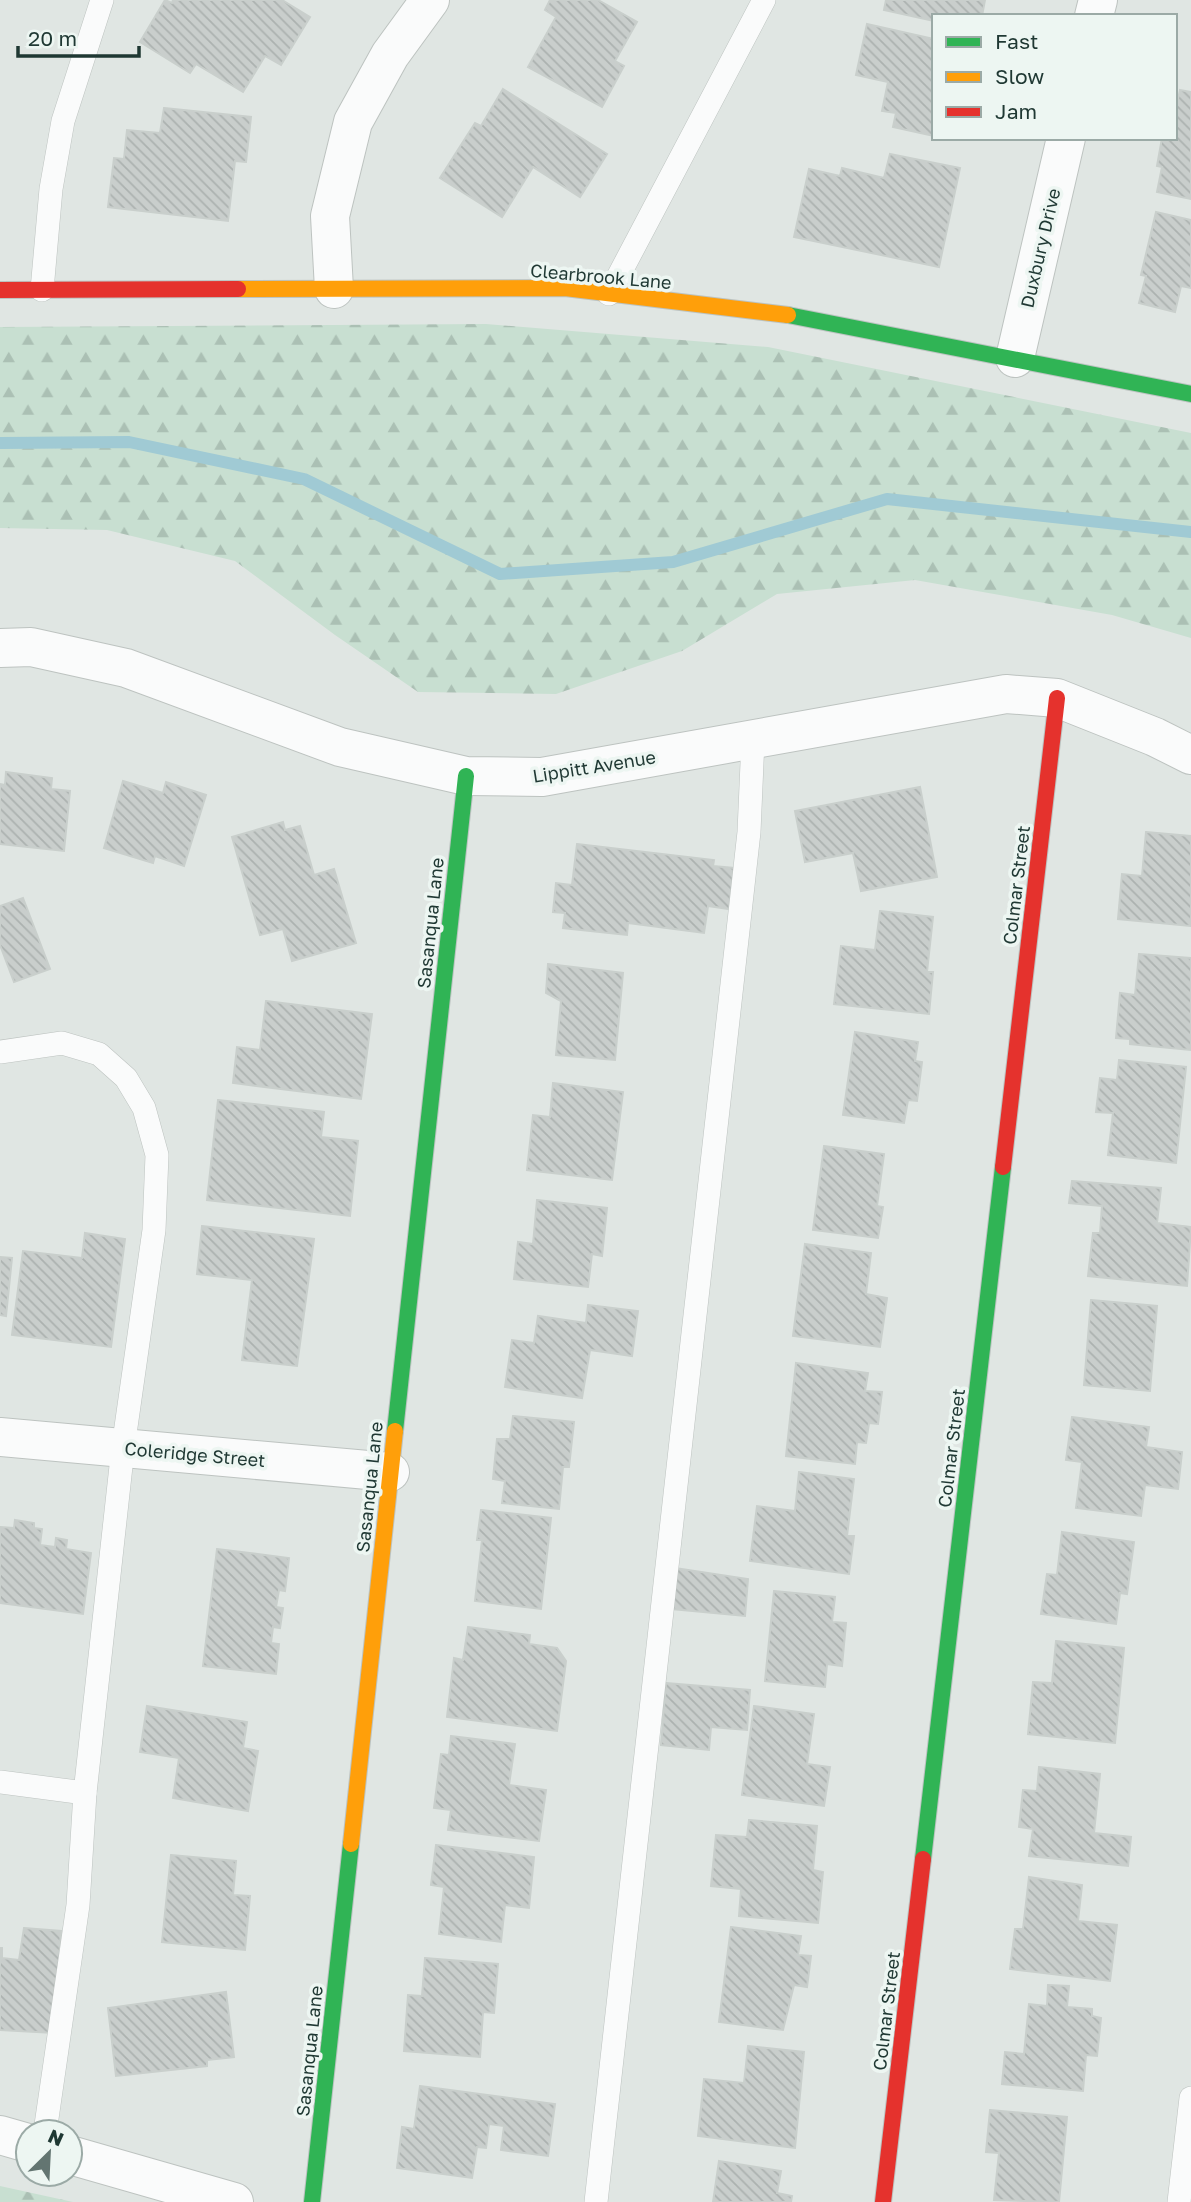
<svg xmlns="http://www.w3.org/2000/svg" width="1191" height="2202" font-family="'Golos Text',sans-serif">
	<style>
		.forest { fill: url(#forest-firs) }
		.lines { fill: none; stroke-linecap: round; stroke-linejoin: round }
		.stream { stroke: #a0cad4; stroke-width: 12 }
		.building { fill: url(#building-back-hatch); stroke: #c9cfcc; stroke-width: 2 }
		.lane-casing { stroke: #bdc3c0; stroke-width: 24 }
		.street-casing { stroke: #bdc3c0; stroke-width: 40 }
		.fast-casing { stroke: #bcc3c1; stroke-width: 18 }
		.slow-casing { stroke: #bcc3c1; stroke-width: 18 }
		.jam-casing { stroke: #bcc3c1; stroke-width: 18 }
		.lane { stroke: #fafbfb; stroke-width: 23 }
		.street { stroke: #fafbfb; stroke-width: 38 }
		.fast { stroke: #30b455; stroke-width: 16 }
		.slow { stroke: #ff9f0a; stroke-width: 16 }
		.jam { stroke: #e5322d; stroke-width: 16 }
		.labels { text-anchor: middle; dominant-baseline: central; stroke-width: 7; stroke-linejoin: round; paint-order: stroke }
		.street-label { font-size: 18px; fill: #1f3833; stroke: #edf6f2 }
	</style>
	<defs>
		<pattern id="forest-firs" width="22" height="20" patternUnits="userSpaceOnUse" patternTransform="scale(1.75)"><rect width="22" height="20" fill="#c8dfd1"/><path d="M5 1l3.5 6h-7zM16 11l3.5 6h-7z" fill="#abc0b4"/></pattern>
		<pattern id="building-back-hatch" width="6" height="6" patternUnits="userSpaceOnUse" patternTransform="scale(1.75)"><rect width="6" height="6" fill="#c9cecc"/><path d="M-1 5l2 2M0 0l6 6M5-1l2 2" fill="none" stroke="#acb2b0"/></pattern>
	</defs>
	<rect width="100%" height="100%" fill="#e0e6e3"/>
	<g class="forest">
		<polygon points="486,324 768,347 1191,433 1191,638 1112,615 915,580 777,594 682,651 556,694 418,692 335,635 235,561 107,530 0,528 0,327"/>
		<polygon points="0,2186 73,2202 0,2202"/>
	</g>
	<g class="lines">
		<polyline class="stream" points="0,443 129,442 304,479 500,574 673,562 887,499 1191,532"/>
	</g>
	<g class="building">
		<polygon points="165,0 172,3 173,0 282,0 310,17 281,65 265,56 243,92 196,64 190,73 140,42"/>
		<polygon points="550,0 598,0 637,22 615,61 624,66 602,107 528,67 556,17 545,10"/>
		<polygon points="886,0 985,0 982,16 934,16 934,21 884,10"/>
		<polygon points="867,24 934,39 934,136 893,127 896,113 882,111 888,82 856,75"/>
		<polygon points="503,89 607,154 580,197 533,167 502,217 440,178 475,123 481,126"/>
		<polygon points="1180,90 1191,92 1191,199 1157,192 1162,167 1157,166 1162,138 1175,138 1175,112"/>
		<polygon points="164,108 251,117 246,162 235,161 228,221 108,207 114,158 124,159 127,130 160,133"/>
		<polygon points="890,154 960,168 939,267 794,237 809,169 840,176 842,168 884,178"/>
		<polygon points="1156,212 1191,220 1191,288 1181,286 1175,312 1139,303 1146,276 1141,275"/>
		<polygon points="6,772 52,778 51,789 70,791 64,851 0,844 0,784 5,785"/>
		<polygon points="123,781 163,793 166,782 206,795 184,866 155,856 153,863 104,848"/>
		<polygon points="920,787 937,877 861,891 853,853 805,862 795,811"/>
		<polygon points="283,822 285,830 300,826 314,875 334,869 356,943 292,961 283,929 260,935 232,837"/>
		<polygon points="1146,832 1191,836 1191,926 1118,919 1122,874 1142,876"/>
		<polygon points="577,844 714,860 713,866 734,868 729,909 708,906 704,933 628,923 627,935 563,928 565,913 553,912 556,883 572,885"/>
		<polygon points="23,898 50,969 14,982 0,945 0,906"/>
		<polygon points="880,911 933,917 927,972 933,972 929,1014 834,1004 841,946 875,950"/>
		<polygon points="1139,954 1191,958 1191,1050 1130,1044 1130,1039 1116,1038 1120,993 1135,995"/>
		<polygon points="548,964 623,973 615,1060 556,1055 561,1001 546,993"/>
		<polygon points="266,1001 372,1014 361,1099 233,1083 237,1047 260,1050"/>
		<polygon points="855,1032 918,1042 915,1061 922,1062 917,1101 908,1100 904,1123 843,1115"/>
		<polygon points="1119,1060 1186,1067 1176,1163 1108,1155 1113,1113 1096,1112 1100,1078 1117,1080"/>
		<polygon points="553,1083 623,1092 612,1180 527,1170 533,1115 550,1117"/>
		<polygon points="218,1100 324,1112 321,1137 358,1141 350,1216 207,1200"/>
		<polygon points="824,1146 884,1154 877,1206 883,1207 878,1238 813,1230"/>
		<polygon points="1072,1181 1161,1188 1157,1223 1191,1227 1187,1286 1088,1276 1093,1233 1100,1233 1102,1206 1069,1203"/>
		<polygon points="537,1200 607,1208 602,1256 592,1254 588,1287 514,1279 518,1242 533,1244"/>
		<polygon points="202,1226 314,1239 297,1366 242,1360 252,1280 197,1274"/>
		<polygon points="85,1233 125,1239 111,1347 12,1335 23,1251 82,1258"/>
		<polygon points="805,1244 871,1253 866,1294 887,1298 880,1347 793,1336"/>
		<polygon points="0,1257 12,1258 6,1316 0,1315"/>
		<polygon points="1091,1300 1157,1306 1150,1391 1084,1385"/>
		<polygon points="588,1305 638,1311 632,1356 590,1350 582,1398 505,1387 512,1340 534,1343 538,1316 586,1323"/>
		<polygon points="796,1363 868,1373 865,1391 882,1392 878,1424 869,1423 866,1443 857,1442 855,1464 786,1456"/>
		<polygon points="513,1416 574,1422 569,1467 563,1467 559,1509 502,1503 505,1481 493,1479 497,1439 510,1439"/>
		<polygon points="1072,1417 1149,1427 1146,1447 1182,1452 1178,1489 1145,1485 1141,1516 1076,1508 1082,1462 1066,1460"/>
		<polygon points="799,1472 854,1479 847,1536 854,1536 849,1574 750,1561 757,1506 795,1511"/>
		<polygon points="481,1510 551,1518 541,1609 475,1601 482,1540 477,1540"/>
		<polygon points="15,1520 34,1523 34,1528 42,1529 40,1545 55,1547 56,1538 67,1540 66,1549 91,1553 83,1614 0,1603 0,1527 14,1528"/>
		<polygon points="1062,1532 1134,1542 1127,1594 1120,1593 1116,1624 1041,1614 1047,1574 1057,1575"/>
		<polygon points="217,1549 289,1558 285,1591 279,1590 276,1607 283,1608 280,1628 273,1627 271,1643 279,1644 276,1674 203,1666"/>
		<polygon points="675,1568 748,1579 745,1616 672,1609"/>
		<polygon points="774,1591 835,1597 832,1622 846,1623 842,1666 827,1664 825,1687 765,1681"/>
		<polygon points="468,1627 530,1635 529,1644 557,1648 566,1661 557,1731 447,1717 454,1658 463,1660"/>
		<polygon points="1056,1641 1124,1648 1115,1743 1028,1734 1033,1682 1052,1683"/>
		<polygon points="666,1683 750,1690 747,1730 711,1727 709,1750 661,1745"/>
		<polygon points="147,1706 247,1722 243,1748 258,1751 248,1811 173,1798 179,1758 140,1752"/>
		<polygon points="754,1706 814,1714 807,1764 830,1767 824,1806 742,1795"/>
		<polygon points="451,1736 515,1744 509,1785 546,1790 539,1841 448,1830 451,1810 434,1808 441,1754 449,1755"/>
		<polygon points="1039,1767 1100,1774 1094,1833 1131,1837 1128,1866 1029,1856 1033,1829 1019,1827 1023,1790 1037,1791"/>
		<polygon points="749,1820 817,1826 813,1870 823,1872 818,1923 739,1916 741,1889 711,1886 716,1835 747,1837"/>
		<polygon points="436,1845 534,1857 529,1908 505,1905 501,1942 439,1934 444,1887 431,1885"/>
		<polygon points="171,1855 236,1861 233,1895 250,1896 245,1950 162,1942"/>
		<polygon points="1029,1877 1082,1885 1078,1921 1117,1925 1110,1981 1010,1969 1015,1929 1023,1929"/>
		<polygon points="731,1927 801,1936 798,1955 811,1956 807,1987 794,1985 783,2030 719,2022"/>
		<polygon points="24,1928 61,1931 54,2033 0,2030 0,1948 2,1948 2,1958 19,1960"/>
		<polygon points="425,1958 498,1964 494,2013 483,2012 480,2057 404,2051 408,1995 422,1996"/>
		<polygon points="1048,1985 1069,1986 1067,2007 1092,2009 1092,2016 1101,2018 1097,2056 1086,2055 1083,2091 1002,2084 1005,2052 1024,2054 1029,2004 1047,2006"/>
		<polygon points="226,1992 234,2057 207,2060 207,2066 116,2076 108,2008"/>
		<polygon points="748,2046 804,2052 795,2148 698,2136 704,2079 744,2083"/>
		<polygon points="420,2086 555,2104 548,2156 501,2150 504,2126 489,2124 486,2148 477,2147 472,2178 397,2168 402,2127 414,2129"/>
		<polygon points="990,2110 1067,2117 1059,2202 994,2200 999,2153 986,2152"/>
		<polygon points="719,2161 781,2171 777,2193 792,2196 791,2202 713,2202"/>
	</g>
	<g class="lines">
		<defs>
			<g id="lane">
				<polyline points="42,290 51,189 63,121 102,0"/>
				<polyline points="609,294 764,0"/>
				<polyline points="0,1052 62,1043 99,1054 126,1078 144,1108 157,1155 154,1230 123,1448 85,1793 78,1905 45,2132"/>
				<polyline points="0,1782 85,1793"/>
				<polyline points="596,2202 749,832 753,740"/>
				<polyline points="1179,2202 1191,2098"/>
			</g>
			<g id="street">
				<polyline points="1094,16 1098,0"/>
				<polyline points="334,289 330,216 353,122 390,55 430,0"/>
				<polyline points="1015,358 1066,138"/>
				<polyline points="0,648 31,647 126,668 340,747 466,776 542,777 1006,694 1057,698 1155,737 1191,755"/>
				<polyline points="0,1437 390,1472"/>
				<polyline points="0,2135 28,2143"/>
				<polyline points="70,2155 234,2202"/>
			</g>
			<g id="fast">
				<polyline points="788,315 1191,394"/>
				<polyline points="395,1431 466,776"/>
				<polyline points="923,1859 1003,1167"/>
				<polyline points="312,2202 351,1844"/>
			</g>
			<g id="slow">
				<polyline points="238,289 565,288 788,315"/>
				<polyline points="351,1844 395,1431"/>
			</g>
			<g id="jam">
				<polyline points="0,290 238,289"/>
				<polyline points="1003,1167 1057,698"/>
				<polyline points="883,2202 923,1859"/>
			</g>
		</defs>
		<use href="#lane" class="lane-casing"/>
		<use href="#street" class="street-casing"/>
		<use href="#fast" class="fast-casing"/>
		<use href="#slow" class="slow-casing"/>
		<use href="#jam" class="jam-casing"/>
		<use href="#lane" class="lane"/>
		<use href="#street" class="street"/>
		<use href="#fast" class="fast"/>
		<use href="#slow" class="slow"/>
		<use href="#jam" class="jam"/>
	</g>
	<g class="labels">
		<g class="street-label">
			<text transform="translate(1040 248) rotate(-77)">Duxbury Drive</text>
			<text transform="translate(601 276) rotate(5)">Clearbrook Lane</text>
			<text transform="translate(594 766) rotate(-9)">Lippitt Avenue</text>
			<text transform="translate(1016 885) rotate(-83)">Colmar Street</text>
			<text transform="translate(430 923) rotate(-84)">Sasanqua Lane</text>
			<text transform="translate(951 1448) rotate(-83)">Colmar Street</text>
			<text transform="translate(195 1454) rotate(5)">Coleridge Street</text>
			<text transform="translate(369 1487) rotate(-84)">Sasanqua Lane</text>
			<text transform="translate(886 2011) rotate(-83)">Colmar Street</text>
			<text transform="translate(309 2051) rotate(-84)">Sasanqua Lane</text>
		</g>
	</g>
	<rect x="932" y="14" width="245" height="126" fill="#edf6f2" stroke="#9baaa6" stroke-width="2"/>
	<rect x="946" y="37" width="35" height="10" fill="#30b455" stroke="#9baaa6" stroke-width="2"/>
	<text x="995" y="49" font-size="21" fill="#1f3833">Fast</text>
	<rect x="946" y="72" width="35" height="10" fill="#ff9f0a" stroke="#9baaa6" stroke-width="2"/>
	<text x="995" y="84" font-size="21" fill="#1f3833">Slow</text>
	<rect x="946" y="107" width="35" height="10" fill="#e5322d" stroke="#9baaa6" stroke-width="2"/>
	<text x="995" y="119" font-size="21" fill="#1f3833">Jam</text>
	<g transform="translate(49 2153) rotate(24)"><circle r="33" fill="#edf6f2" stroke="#9baaa6" stroke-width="2"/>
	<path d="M0-5L12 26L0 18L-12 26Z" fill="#637571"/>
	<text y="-10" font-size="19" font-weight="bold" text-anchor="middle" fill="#1f3833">N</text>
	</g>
	<path d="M18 46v10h121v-10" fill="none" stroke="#1f3833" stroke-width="3.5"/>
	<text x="28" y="46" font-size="21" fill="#1f3833" stroke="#edf6f2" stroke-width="5" paint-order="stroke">20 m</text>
</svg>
